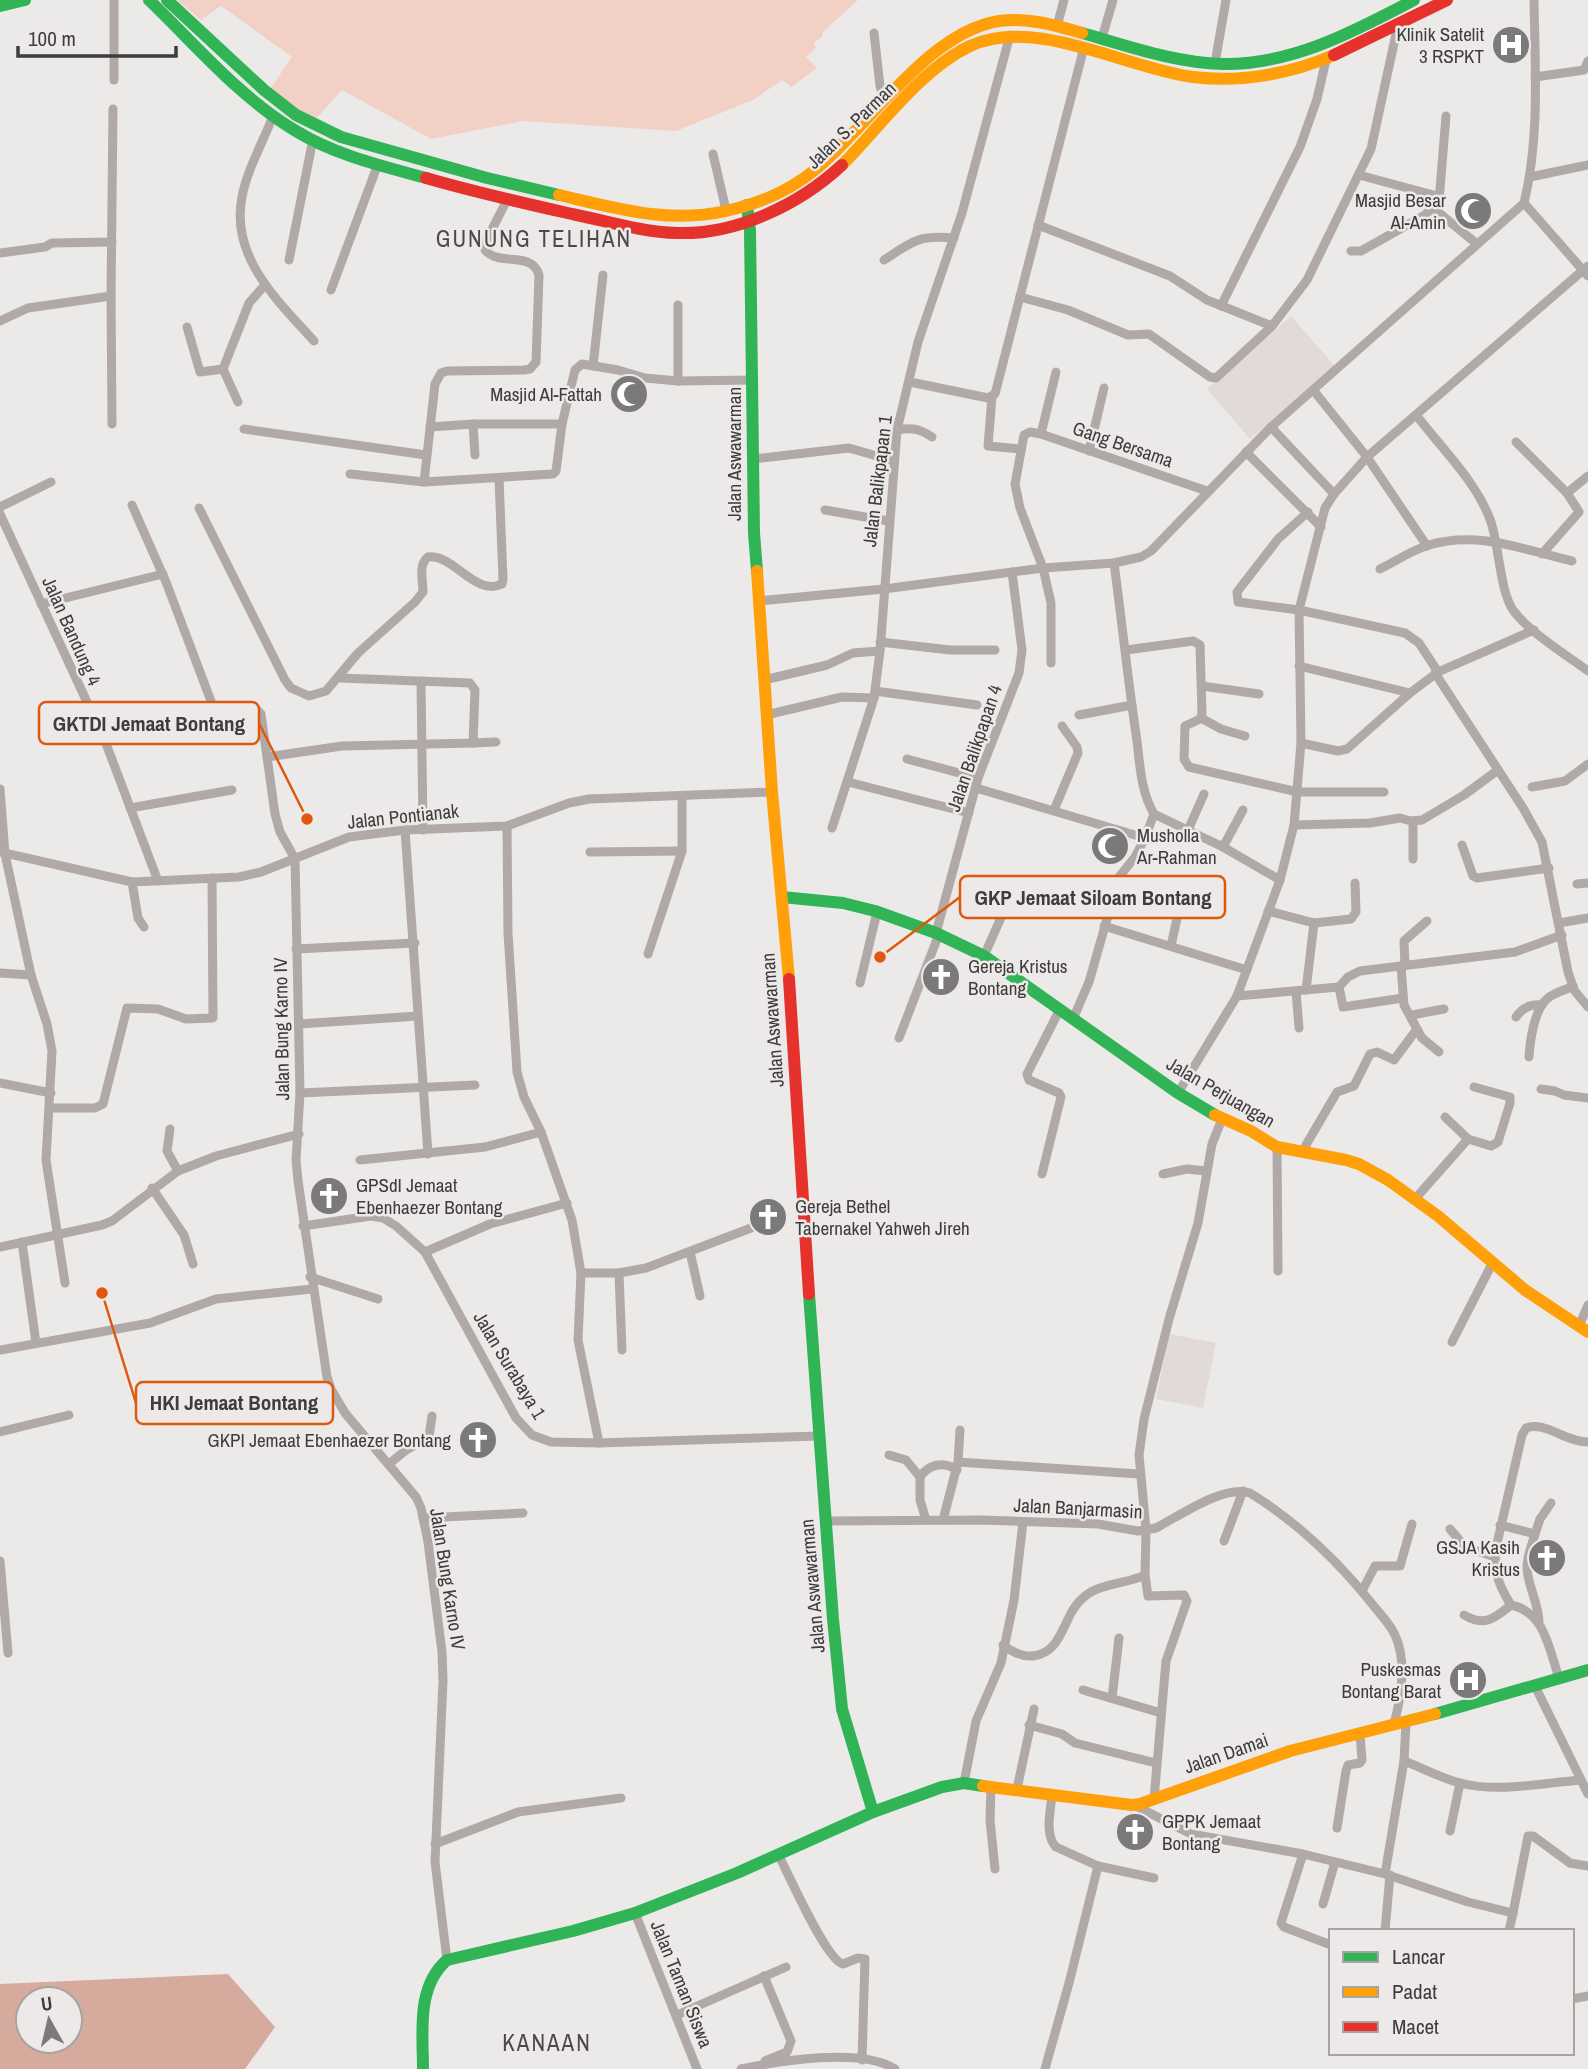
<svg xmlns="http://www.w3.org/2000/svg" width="1588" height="2069" font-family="'Archivo Narrow',sans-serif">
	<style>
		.built { fill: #e2dad8 }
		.green { fill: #f3d0c5 }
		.water { fill: #d6aa9d; fill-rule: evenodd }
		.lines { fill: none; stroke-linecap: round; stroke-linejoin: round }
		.street { stroke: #b0a9a7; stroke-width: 9 }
		.fast { stroke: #30b455; stroke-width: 12 }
		.slow { stroke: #ff9f0a; stroke-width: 12 }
		.jam { stroke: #e5322d; stroke-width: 12 }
		.labels { text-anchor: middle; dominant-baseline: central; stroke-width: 5; stroke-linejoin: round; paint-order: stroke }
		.poi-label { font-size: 19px; fill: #3e3c3c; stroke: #ece9e8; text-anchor: end }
		.street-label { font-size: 19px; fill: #3e3c3c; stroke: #ece9e8 }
		.quarter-label { font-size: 23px; letter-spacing: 2px; fill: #4c4948; stroke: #ece9e8 }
		.leader { fill: none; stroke: #e0580e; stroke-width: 2.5 }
		.callout-dot { fill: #e0580e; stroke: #ece9e8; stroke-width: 2.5 }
		.callout { fill: #ece9e8; stroke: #e0580e; stroke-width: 2.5 }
		.callout-label { font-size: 21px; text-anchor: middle; font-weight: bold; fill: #3e3c3c }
	</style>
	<rect width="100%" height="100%" fill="#ebeae9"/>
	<g class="built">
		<polygon points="1291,316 1335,366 1250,439 1207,389"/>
		<polygon points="1169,1334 1216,1343 1203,1408 1156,1399"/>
	</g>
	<polygon class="green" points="177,0 858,0 822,33 823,36 814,43 816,48 806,57 817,68 791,87 782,80 753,100 676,131 523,121 431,139 342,90 314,121 270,89 292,57 221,6 201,20"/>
	<path class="water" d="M 228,1974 L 275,2027 L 245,2069 L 0,2069 L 0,1984 ZM 28,1999 L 70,1999 L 70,2041 L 28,2041 Z"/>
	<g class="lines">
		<g class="street">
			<polyline points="114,0 114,80"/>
			<polyline points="1057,26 1064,0"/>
			<polyline points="874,33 880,86 885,101"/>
			<polyline points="1102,38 1113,0"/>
			<polyline points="1215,63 1226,0"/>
			<polyline points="1535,77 1584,70 1588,61"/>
			<path d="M 273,116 C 263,142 247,170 242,197 C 230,257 278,301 314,341"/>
			<polyline points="713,154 726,210"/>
			<polyline points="1359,175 1441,197"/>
			<polyline points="1530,177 1588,165"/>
			<path d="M 507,200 L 486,241 L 485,250 C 499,267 532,250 539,275 L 536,362 L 530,369 L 524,370 L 447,371 L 441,373 L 435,384 L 424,482 L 553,474 L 556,471 L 562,424 L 575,370 L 582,364 L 618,370 L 645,378 L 678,381 L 753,380"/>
			<polyline points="1524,203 1588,276"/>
			<polyline points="1433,208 1477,244"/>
			<polyline points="1038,225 1170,276 1207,300 1272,326"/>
			<polyline points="1351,251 1361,251 1425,215 1439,201 1446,116"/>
			<polyline points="0,253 45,247 52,243 112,242"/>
			<polyline points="289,260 313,139"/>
			<path d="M 884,260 C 913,241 918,235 954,238"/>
			<polyline points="331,290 378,164"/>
			<polyline points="111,296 112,424"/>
			<polyline points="1020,297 1068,310 1128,335 1149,334 1210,377 1216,378 1272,326 1307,280 1371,149 1398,25"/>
			<polyline points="1221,306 1300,147 1317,99 1326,60"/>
			<polyline points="0,321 28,308 111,296 113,109"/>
			<polyline points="187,327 200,372 223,369 249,303 264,286"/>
			<polyline points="593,366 603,275"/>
			<polyline points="223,369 238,402"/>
			<polyline points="678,381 678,305"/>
			<polyline points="910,382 988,398 995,394 1083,51"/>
			<polyline points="1314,391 1367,457 1427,546"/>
			<polyline points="992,397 988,446 1021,449"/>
			<path d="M 1417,416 C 1442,449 1477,482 1491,522 C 1499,546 1500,591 1513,610 C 1530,633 1565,654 1588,671"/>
			<polyline points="473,424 475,455"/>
			<polyline points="430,427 473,424 562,424"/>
			<polyline points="1271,427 1334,494"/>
			<polyline points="244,429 426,455"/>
			<path d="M 897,430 C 913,427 920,429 932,437"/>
			<polyline points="1041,434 1056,372"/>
			<polyline points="1516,442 1567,493 1579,512 1542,554"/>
			<polyline points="1089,451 1104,388"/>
			<polyline points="1246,452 1321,527"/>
			<polyline points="753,459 849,448 894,461"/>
			<polyline points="350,474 424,482"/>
			<polyline points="1567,493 1588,476"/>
			<polyline points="132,505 166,582 214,709 219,713 257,710 261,714 275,814 280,832 295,859 300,1093 296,1160 298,1181 327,1377 331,1389 345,1413 416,1497 421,1508 428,1542 442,1652 443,1681 435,1862 447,1960"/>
			<polyline points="0,507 51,482"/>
			<path d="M 199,508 L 285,680 L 291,688 L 309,696 L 326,691 L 358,653 L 415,602 L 423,592 C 423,580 418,565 428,557 C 454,554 475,597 502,584 L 503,579 L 499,478"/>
			<polyline points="825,510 888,521"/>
			<polyline points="1308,512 1278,539 1237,592 1238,602 1299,610 1325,508 1334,494 1367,457 1588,266"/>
			<polyline points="0,514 105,741 158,881"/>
			<path d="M 1114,563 C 1122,622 1128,682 1137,741 C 1140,766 1141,792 1154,814 L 1223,847 L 1280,880"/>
			<path d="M 1380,569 C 1396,561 1412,550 1429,545 C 1477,530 1525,550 1572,561"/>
			<path d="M 758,601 L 884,589 L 1043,568 L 1114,563 L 1141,557 L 1151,551 L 1271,427 L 1524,203 C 1540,138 1535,67 1534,0"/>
			<polyline points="41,604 163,574"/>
			<polyline points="880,642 950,650 995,650"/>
			<polyline points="1126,650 1193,641 1200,645 1202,714 1200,719 1185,726 1184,759 1189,767 1298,792 1384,792"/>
			<polyline points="1051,663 1051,603 1043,568 1020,508 1015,484 1024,435 1030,432 1041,434 1207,491"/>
			<polyline points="1299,666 1410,693 1438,672 1534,630"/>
			<polyline points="1435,673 1523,808 1542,842 1568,972 1574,990 1588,1007"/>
			<polyline points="764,680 827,665 853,653 880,651"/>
			<polyline points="421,681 423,830"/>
			<polyline points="1202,686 1259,694"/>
			<polyline points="875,691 977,705"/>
			<polyline points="766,715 842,697 874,698"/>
			<polyline points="1079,715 1132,705"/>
			<polyline points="1201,718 1221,729 1245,736"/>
			<polyline points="473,743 496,742"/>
			<polyline points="1301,743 1338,751 1347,749 1410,693"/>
			<polyline points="267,757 342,746 473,743 475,690 470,683 340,678"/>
			<polyline points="907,759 978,778"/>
			<polyline points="848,782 969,813"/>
			<polyline points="1532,787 1565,781 1588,764"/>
			<polyline points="976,788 1145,838"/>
			<polyline points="0,789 5,854 31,975 47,1024 52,1051 46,1160 65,1283"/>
			<polyline points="130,808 232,790"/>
			<polyline points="1054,810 1078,753 1077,747 1062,726"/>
			<polyline points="1413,821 1413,859"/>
			<polyline points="1294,825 1370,823 1400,818 1411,821 1422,820 1464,795 1498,770"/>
			<polyline points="507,826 508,933 517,1072 524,1097 541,1132 572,1220 581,1273 578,1340 599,1443"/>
			<polyline points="832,828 874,698 880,651 897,430 918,342 962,213 1010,35"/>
			<polyline points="405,830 428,1154"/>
			<polyline points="1188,830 1204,794"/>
			<polyline points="1462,845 1473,876 1477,878 1549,868"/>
			<polyline points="1223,847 1243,810"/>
			<polyline points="0,852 132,882 239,877 261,872 349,837 405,830 507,826 569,803 589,799 772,792"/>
			<polyline points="590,852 682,851"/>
			<polyline points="132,882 138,918 144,927"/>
			<polyline points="1577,884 1588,883"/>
			<polyline points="1268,911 1314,923 1351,919 1356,912 1355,883"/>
			<polyline points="1559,923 1588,918"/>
			<polyline points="1104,926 1247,970"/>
			<polyline points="936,933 978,778 1019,673 1022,650 1012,572"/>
			<polyline points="1171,946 1183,891"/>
			<polyline points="296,949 415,943"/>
			<polyline points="648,954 682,851 682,796"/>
			<polyline points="984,956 1003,913 1020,885"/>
			<polyline points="1405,966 1404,941 1427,921"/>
			<polyline points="0,973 31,975"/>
			<polyline points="860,983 877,912"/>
			<polyline points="1339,987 1343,1007 1403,998"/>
			<polyline points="1306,990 1314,923"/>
			<polyline points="1296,991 1299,1028"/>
			<polyline points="1237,996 1339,987 1348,977 1360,971 1515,952 1562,935"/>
			<polyline points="1412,1015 1444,1009"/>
			<path d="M 1516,1017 C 1522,1008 1531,1004 1542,1005"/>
			<polyline points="1073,1019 1089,982 1119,877 1135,857 1145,838 1154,814"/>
			<polyline points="299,1024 418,1016"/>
			<polyline points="1417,1029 1422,1038 1439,1052"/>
			<polyline points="899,1038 939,934"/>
			<path d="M 1529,1057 C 1530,1041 1534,1009 1548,998 C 1554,993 1565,990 1573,986"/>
			<polyline points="0,1083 51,1093"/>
			<polyline points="1541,1089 1555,1091 1564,1095 1588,1098"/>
			<polyline points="300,1093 475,1085"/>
			<polyline points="1178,1093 1237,996 1280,880 1294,825 1301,743 1299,610 1405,633 1419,643 1438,672"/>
			<polyline points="50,1108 95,1108 103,1104 127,1008 158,1009 186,1019 213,1018 212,878"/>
			<polyline points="1445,1117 1468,1139"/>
			<polyline points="170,1129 167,1151 178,1171"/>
			<polyline points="1277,1147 1278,1271"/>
			<polyline points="1303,1150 1337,1092 1354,1086 1370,1054 1377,1052 1394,1060 1417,1029 1404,1005 1401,966"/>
			<polyline points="360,1160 485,1147 541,1132"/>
			<polyline points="1042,1174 1061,1097 1059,1093 1029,1080 1027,1074 1060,1009"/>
			<polyline points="1163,1174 1187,1169 1206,1171"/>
			<polyline points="152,1188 184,1235 193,1264"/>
			<polyline points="1415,1199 1468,1139 1491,1146 1498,1142 1510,1103 1510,1097 1474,1087"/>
			<polyline points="303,1226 371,1216 383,1218 396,1226 425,1252 516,1418 532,1435 551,1442 599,1443 819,1436"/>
			<polyline points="22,1242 36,1343"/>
			<polyline points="0,1247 102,1225 112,1221 178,1171 216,1156 299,1134"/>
			<polyline points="425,1252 490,1224 567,1203"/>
			<polyline points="690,1252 700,1296"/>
			<polyline points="581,1273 619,1273 646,1268 751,1228"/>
			<polyline points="619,1273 622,1350"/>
			<polyline points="310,1277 378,1299"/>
			<polyline points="1579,1326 1588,1305"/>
			<polyline points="1452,1342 1493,1262"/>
			<polyline points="0,1350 150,1323 216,1299 312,1289"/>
			<polyline points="0,1432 69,1415"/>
			<polyline points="889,1455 906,1460 920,1477 920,1500 926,1520"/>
			<polyline points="958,1462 960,1430"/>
			<polyline points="389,1464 406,1450 429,1437 432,1416"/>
			<path d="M 920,1477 C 929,1464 943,1461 957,1470"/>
			<polyline points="424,1518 523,1513"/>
			<polyline points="943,1520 958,1462 1139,1474"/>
			<path d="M 826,1521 L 983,1520 L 1098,1524 L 1138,1531 L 1156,1528 C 1179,1516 1225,1484 1250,1493 C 1297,1522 1338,1561 1373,1605 C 1380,1614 1390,1624 1395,1635 C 1407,1661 1401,1698 1394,1724"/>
			<polyline points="1500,1525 1535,1534 1540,1519 1551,1503"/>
			<polyline points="1450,1529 1465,1547 1495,1557"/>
			<path d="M 1535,1534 C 1532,1545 1527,1555 1527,1567 C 1527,1584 1538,1602 1539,1621"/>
			<polyline points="1224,1541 1243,1491"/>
			<polyline points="0,1561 8,1653"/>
			<polyline points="1145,1575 1148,1596 1184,1595 1187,1601 1166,1661 1154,1799"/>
			<polyline points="1362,1591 1375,1566 1400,1566 1412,1524"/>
			<path d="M 1464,1615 C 1484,1627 1494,1619 1511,1605"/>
			<path d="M 1003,1645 C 1012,1652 1021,1657 1033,1656 C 1065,1652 1062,1614 1084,1597 C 1100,1583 1126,1584 1145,1575 L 1146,1530 L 1139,1455 L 1144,1419 L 1169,1319 L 1198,1223 L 1212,1144 L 1222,1119"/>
			<path d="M 1559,1678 C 1549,1649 1545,1612 1511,1605 C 1499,1586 1493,1571 1496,1548 L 1522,1435 L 1526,1428 C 1546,1421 1565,1442 1588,1442"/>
			<polyline points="1535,1686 1588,1794"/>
			<polyline points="1083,1690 1161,1713"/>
			<polyline points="1112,1698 1119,1638"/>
			<polyline points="1029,1725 1062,1734 1075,1743 1156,1763"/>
			<path d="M 1404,1761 C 1423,1768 1441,1778 1460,1783 C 1498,1793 1542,1783 1581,1780"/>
			<polyline points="964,1783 976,1721 1001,1663 1014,1600 1023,1522"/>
			<polyline points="991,1786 990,1820 995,1869"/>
			<polyline points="1017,1789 1034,1709"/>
			<path d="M 1052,1794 C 1051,1809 1044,1835 1056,1847 L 1098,1866 L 1154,1878"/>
			<polyline points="1134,1805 1191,1834 1303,1854 1385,1874 1468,1902 1513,1913 1509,1931"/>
			<polyline points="1337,1828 1346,1771 1348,1765 1360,1763 1362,1760 1360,1734"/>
			<polyline points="1450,1831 1460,1783"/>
			<polyline points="435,1844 518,1812 621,1798"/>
			<polyline points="1303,1854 1281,1923 1284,1927 1331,1945"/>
			<path d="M 779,1856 C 789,1875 826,1960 843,1964 L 858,1958 L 865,1959 L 862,2060"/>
			<polyline points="1385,1874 1404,1761 1406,1722"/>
			<polyline points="1323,1904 1335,1862"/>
			<polyline points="635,1913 697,2069"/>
			<polyline points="1513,1913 1528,1836 1533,1836 1570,1863 1588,1866"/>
			<polyline points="1385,1931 1390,1875"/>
			<polyline points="764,1976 791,2041 787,2052 765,2061"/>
			<polyline points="1572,1999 1588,1996"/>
			<polyline points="677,2015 786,1967"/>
			<path d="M 741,2069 C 779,2061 861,2047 895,2069"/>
			<polyline points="1045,2069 1069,1983 1098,1866"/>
		</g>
		<g class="fast">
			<path d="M 149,0 C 196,45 239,97 296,131 C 335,155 382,166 426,178"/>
			<polyline points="167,0 264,90 296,115 341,137 487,178 559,195"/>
			<polyline points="0,6 25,0"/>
			<path d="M 1082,33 C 1128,46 1175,63 1223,64 C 1292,65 1355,31 1414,0"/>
			<polyline points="747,205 750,231 754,533 757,571"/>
			<polyline points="782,897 843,903 875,911 936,933 984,956 1178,1093 1215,1115"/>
			<polyline points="809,1294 833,1619 842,1709 873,1812"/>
			<polyline points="1435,1714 1588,1670"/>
			<path d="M 423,2069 C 423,2032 416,1987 447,1960 L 573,1931 L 635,1913 L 737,1873 L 873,1812 L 942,1787 L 964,1783 L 983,1786"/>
		</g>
		<g class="slow">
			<path d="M 842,165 C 880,127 921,69 970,46 C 1036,16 1125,68 1193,77 C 1240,83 1290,74 1334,55"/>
			<path d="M 559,195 C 615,208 668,224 726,211 C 758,204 791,190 816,169 C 870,125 928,32 999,21 C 1027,17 1055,25 1082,33"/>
			<polyline points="757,571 772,792 789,979"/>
			<polyline points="1215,1115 1251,1131 1277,1147 1346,1160 1359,1164 1388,1180 1438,1216 1525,1290 1588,1332"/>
			<polyline points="983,1786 1132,1805 1140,1804 1290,1751 1435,1714"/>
		</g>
		<g class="jam">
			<polyline points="1334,55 1447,0"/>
			<path d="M 426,178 C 474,192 523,203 572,214 C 607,221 641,232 677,233 C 736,235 799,205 842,165"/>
			<polyline points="789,979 809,1294"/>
		</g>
	</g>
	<defs>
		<symbol id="hospital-disc" viewBox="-11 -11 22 22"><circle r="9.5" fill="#7b7979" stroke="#ece9e8"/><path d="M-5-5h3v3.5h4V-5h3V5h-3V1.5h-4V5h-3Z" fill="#fff"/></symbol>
		<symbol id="mosque-disc" viewBox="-11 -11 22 22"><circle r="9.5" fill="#7b7979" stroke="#ece9e8"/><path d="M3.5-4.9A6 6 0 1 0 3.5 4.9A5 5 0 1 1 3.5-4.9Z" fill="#fff"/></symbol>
		<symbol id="church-disc" viewBox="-11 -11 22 22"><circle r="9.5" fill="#7b7979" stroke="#ece9e8"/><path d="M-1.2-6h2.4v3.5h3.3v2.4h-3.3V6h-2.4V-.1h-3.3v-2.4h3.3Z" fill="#fff"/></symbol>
	</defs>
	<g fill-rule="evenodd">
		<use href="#hospital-disc" x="1489" y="23" width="44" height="44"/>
		<use href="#mosque-disc" x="1451" y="189" width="44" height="44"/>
		<use href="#mosque-disc" x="607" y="372" width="44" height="44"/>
		<use href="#mosque-disc" x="1088" y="824" width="44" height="44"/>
		<use href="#church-disc" x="919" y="955" width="44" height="44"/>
		<use href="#church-disc" x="307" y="1174" width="44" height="44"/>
		<use href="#church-disc" x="746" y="1195" width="44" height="44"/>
		<use href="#church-disc" x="456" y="1418" width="44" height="44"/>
		<use href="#church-disc" x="1525" y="1536" width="44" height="44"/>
		<use href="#hospital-disc" x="1446" y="1658" width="44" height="44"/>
		<use href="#church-disc" x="1113" y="1810" width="44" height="44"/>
	</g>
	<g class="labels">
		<g class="poi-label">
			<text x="1484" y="34">Klinik Satelit<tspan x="1484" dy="22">3 RSPKT</tspan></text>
			<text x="1446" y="200">Masjid Besar<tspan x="1446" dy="22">Al-Amin</tspan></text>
			<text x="602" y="394">Masjid Al-Fattah</text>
			<text x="1137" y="835" text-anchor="start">Musholla<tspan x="1137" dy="22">Ar-Rahman</tspan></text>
			<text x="968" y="966" text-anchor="start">Gereja Kristus<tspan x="968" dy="22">Bontang</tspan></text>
			<text x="356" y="1185" text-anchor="start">GPSdI Jemaat<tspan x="356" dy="22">Ebenhaezer Bontang</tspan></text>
			<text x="795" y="1206" text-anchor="start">Gereja Bethel<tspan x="795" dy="22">Tabernakel Yahweh Jireh</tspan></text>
			<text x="451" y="1440">GKPI Jemaat Ebenhaezer Bontang</text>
			<text x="1520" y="1547">GSJA Kasih<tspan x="1520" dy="22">Kristus</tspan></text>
			<text x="1441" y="1669">Puskesmas<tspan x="1441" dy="22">Bontang Barat</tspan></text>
			<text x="1162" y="1821" text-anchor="start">GPPK Jemaat<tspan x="1162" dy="22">Bontang</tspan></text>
		</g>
		<g class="street-label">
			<text transform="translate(851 125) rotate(-44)">Jalan S. Parman</text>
			<text transform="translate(1123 444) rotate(19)">Gang Bersama</text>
			<text transform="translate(734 454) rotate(-90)">Jalan Aswawarman</text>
			<text transform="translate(877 481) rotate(-83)">Jalan Balikpapan 1</text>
			<text transform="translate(72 631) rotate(66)">Jalan Bandung 4</text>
			<text transform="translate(974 748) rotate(-71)">Jalan Balikpapan 4</text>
			<text transform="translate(403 816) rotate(-6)">Jalan Pontianak</text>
			<text transform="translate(772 1020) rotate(-94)">Jalan Aswawarman</text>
			<text transform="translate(281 1029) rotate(-91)">Jalan Bung Karno IV</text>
			<text transform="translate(1221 1092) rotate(30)">Jalan Perjuangan</text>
			<text transform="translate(510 1365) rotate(59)">Jalan Surabaya 1</text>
			<text transform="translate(1078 1508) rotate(3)">Jalan Banjarmasin</text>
			<text transform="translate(448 1579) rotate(81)">Jalan Bung Karno IV</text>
			<text transform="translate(812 1586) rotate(-95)">Jalan Aswawarman</text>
			<text transform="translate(1226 1753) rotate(-19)">Jalan Damai</text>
			<text transform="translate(682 1984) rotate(68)">Jalan Taman Siswa</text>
		</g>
		<g class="quarter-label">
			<text x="534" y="238">GUNUNG TELIHAN</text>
			<text x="547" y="2042">KANAAN</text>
		</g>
	</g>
	<path class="leader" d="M307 819L259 723M880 957L960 897M102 1293L136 1403"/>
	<g class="callout-dot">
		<circle cx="307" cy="819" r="7"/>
		<circle cx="880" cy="957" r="7"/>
		<circle cx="102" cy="1293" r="7"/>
	</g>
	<g class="callout">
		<rect x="39" y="702" width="220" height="42" rx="7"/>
		<rect x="960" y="876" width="265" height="42" rx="7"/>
		<rect x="136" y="1382" width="197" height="42" rx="7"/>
	</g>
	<g class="callout-label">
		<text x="149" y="731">GKTDI Jemaat Bontang</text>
		<text x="1093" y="905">GKP Jemaat Siloam Bontang</text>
		<text x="234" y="1410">HKI Jemaat Bontang</text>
	</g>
	<rect x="1329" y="1929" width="245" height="126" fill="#ece9e8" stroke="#a6a4a3" stroke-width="2"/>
	<rect x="1343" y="1952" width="35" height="10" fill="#30b455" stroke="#a6a4a3" stroke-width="2"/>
	<text x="1392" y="1964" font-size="21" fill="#3e3c3c">Lancar</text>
	<rect x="1343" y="1987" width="35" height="10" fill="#ff9f0a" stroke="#a6a4a3" stroke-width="2"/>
	<text x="1392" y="1999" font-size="21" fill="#3e3c3c">Padat</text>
	<rect x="1343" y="2022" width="35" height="10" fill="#e5322d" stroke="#a6a4a3" stroke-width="2"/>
	<text x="1392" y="2034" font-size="21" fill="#3e3c3c">Macet</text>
	<g transform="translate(49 2020) rotate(352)"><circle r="33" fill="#ece9e8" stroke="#a6a4a3" stroke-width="2"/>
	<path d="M0-5L12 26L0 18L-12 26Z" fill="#7b7979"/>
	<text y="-10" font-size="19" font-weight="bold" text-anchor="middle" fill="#3e3c3c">U</text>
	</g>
	<path d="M18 46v10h158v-10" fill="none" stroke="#3e3c3c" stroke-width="3.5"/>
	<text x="28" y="46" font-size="21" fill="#3e3c3c" stroke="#ece9e8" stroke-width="5" paint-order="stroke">100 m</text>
</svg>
